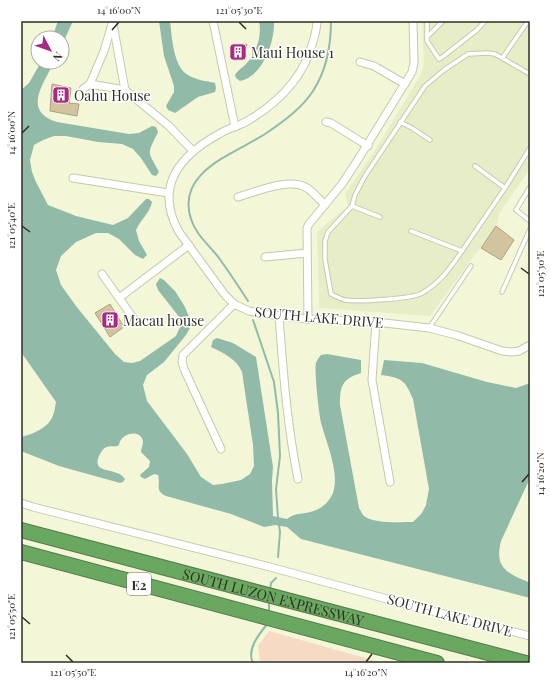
<svg xmlns="http://www.w3.org/2000/svg" width="551" height="684" font-family="'Playfair Display',serif">
	<style>
		.built { fill: #e7edc6 }
		.green { fill: #f6dac4 }
		.water { fill: #91baa9 }
		.lines { fill: none; stroke-linecap: round; stroke-linejoin: round }
		.stream { stroke: #91baa9; stroke-width: 2 }
		.building { fill: #d3c4a0; stroke: #ada185 }
		.lane-casing { stroke: #c5caac; stroke-width: 5.5 }
		.street-casing { stroke: #c5caac; stroke-width: 9 }
		.highway-casing { stroke: #557d4b; stroke-width: 16 }
		.lane { stroke: #fff; stroke-width: 3.5 }
		.street { stroke: #fff; stroke-width: 7 }
		.highway { stroke: #6aa760; stroke-width: 14 }
		.ticks { fill: none; stroke: #2d2f23; stroke-width: 1.5 }
		.labels { text-anchor: middle; dominant-baseline: central; stroke-width: 3; stroke-linejoin: round; paint-order: stroke }
		.shield { fill: #fff; stroke: #6c6d65; stroke-width: 1 }
		.shield-label { font-size: 13px; font-weight: bold; fill: #2d2f23 }
		.poi-label { font-size: 14px; fill: #2d2f23; stroke: #fff; text-anchor: start }
		.street-label { font-size: 14px; fill: #2d2f23; stroke: #fff }
		.neatline { fill: none; stroke: #2d2f23; stroke-width: 1.5 }
		.ticks-label { font-size: 10px; text-anchor: middle; fill: #2d2f23 }
	</style>
	<rect width="100%" height="100%" fill="#f3f7d8"/>
	<polygon class="built" points="422,21 530,21 530,169 500,212 496,226 430,316 319,308 317,232 348,206 345,194 374,152 421,74 424,63"/>
	<polygon class="green" points="269,631 383,663 260,663 258,646"/>
	<g class="water">
		<polygon points="58,21 73,21 62,45 62,38 52,38"/>
		<path d="M 159,21 L 170,21 C 172,36 173,67 188,75 C 196,80 206,81 215,83 L 216,88 L 215,92 L 198,97 L 175,113 L 168,110 L 166,106 L 174,92 L 174,86 L 164,56 Z"/>
		<path d="M 259,21 L 274,21 C 275,42 263,76 240,81 L 236,78 L 235,75 C 238,70 242,68 246,64 C 257,52 262,36 259,21 Z"/>
		<path d="M 41,62 L 54,62 C 43,85 22,111 57,122 L 129,134 L 139,133 L 152,126 L 156,127 L 158,132 C 147,155 147,150 159,172 L 156,176 L 152,175 L 141,158 L 133,149 L 122,144 L 98,142 L 66,136 L 54,136 L 43,140 L 34,145 L 30,160 L 32,172 L 36,182 L 48,205 L 76,216 L 113,225 L 128,218 L 146,199 L 149,199 L 152,202 C 150,213 140,220 136,230 L 139,241 L 147,255 L 143,259 L 135,255 L 119,239 L 108,233 L 96,233 L 76,242 L 61,256 L 56,270 L 61,285 L 76,306 L 115,354 L 124,362 L 132,363 L 140,361 L 176,336 L 181,325 L 180,318 L 158,290 L 156,284 L 160,278 L 164,280 L 175,291 L 185,307 L 190,319 L 190,328 L 186,335 L 164,362 L 147,375 L 143,385 L 147,401 L 187,454 L 201,477 L 213,485 L 222,484 L 241,480 L 250,474 L 254,466 L 253,445 L 242,372 C 237,359 223,353 211,347 L 213,340 L 217,338 L 233,343 L 256,357 L 273,467 L 272,480 L 273,516 L 287,519 C 298,509 317,519 331,497 C 342,478 327,445 322,426 C 319,418 314,369 316,363 C 317,360 319,357 321,355 L 327,354 L 361,360 L 361,373 C 342,379 340,386 340,405 L 359,508 C 361,511 362,514 364,516 C 374,524 400,522 413,522 L 422,513 L 426,505 L 429,489 L 413,399 C 405,380 402,378 381,375 L 384,360 L 422,363 L 487,382 L 516,388 L 530,383 L 530,478 L 501,541 C 494,569 508,573 530,583 L 530,598 L 301,539 L 287,527 L 275,525 L 264,527 L 231,514 L 166,496 C 154,490 161,485 158,475 L 154,474 L 145,479 L 141,477 L 140,475 L 149,467 L 150,461 L 141,452 C 141,449 143,445 143,442 C 142,429 121,432 119,445 C 115,448 111,445 107,447 C 103,448 101,452 99,456 C 91,475 117,466 125,479 L 123,482 L 120,483 L 59,466 L 21,451 L 21,437 C 30,435 45,429 50,421 C 54,416 55,408 56,402 L 21,352 L 21,90 L 29,83 Z"/>
	</g>
	<g class="lines">
		<g class="stream">
			<path d="M 248,301 C 239,287 229,272 219,258 C 209,245 196,235 191,219 C 175,170 238,153 268,132 C 284,121 302,108 313,91 C 326,71 331,45 331,21"/>
			<polyline points="253,320 274,382 278,413 280,456 276,489 278,518"/>
			<polyline points="278,557 280,532 279,525"/>
			<polyline points="270,591 271,583 276,578"/>
			<polyline points="269,613 269,602"/>
			<path d="M 253,663 C 246,649 260,633 268,623"/>
		</g>
	</g>
	<g class="building">
		<polygon points="247,44 242,56 235,61 231,48"/>
		<polygon points="52,84 71,88 69,103 79,104 77,116 50,111"/>
		<polygon points="496,226 514,240 501,260 481,248"/>
		<polygon points="110,304 124,327 110,337 95,313"/>
	</g>
	<g class="lines">
		<defs>
			<g id="lane">
				<polyline points="427,21 427,41 439,59 441,58 477,30 485,21"/>
				<polyline points="427,37 443,21"/>
				<polyline points="503,57 528,21"/>
				<polyline points="400,122 412,128 430,140"/>
				<polyline points="475,166 505,188 530,148"/>
				<polyline points="530,187 516,210 530,221"/>
				<polyline points="352,206 380,217"/>
				<polyline points="411,231 462,251 505,188"/>
				<path d="M 462,251 C 451,267 440,283 422,293 C 413,299 357,302 345,300 C 341,299 335,296 331,294 L 325,259 L 325,241 L 328,232 L 352,206 L 355,195 L 365,176 L 425,86 L 444,70 L 468,54 L 488,53 L 495,54 L 530,74"/>
				<polyline points="502,292 530,229"/>
				<polyline points="429,328 471,266"/>
			</g>
			<g id="street">
				<polyline points="213,21 235,127"/>
				<path d="M 317,21 C 317,28 315,35 313,42 C 304,76 279,102 249,120 C 240,126 228,128 219,134 C 179,156 154,187 179,232 L 225,295 L 234,304 L 249,311 L 265,314 L 308,319 L 376,322 L 429,328 L 456,335 L 502,351 L 512,352 L 519,351 L 530,345"/>
				<polyline points="113,24 125,90"/>
				<polyline points="360,62 374,66 405,84"/>
				<polyline points="90,84 125,90 169,126 193,151"/>
				<polyline points="83,89 90,84 104,51 113,21"/>
				<polyline points="326,122 331,123 368,146"/>
				<polyline points="73,178 168,193"/>
				<path d="M 238,197 C 256,192 289,177 307,188 C 313,192 319,199 325,205"/>
				<polyline points="265,257 307,253"/>
				<polyline points="102,274 136,322"/>
				<polyline points="119,298 189,245"/>
				<path d="M 279,316 C 283,370 287,425 298,479"/>
				<polyline points="308,319 307,228 309,224 342,184 359,158 412,72 414,63 413,21"/>
				<polyline points="376,322 372,380 390,482"/>
				<polyline points="221,449 184,369 182,362 183,355 234,304"/>
				<polyline points="21,503 33,507 270,567 409,605 530,636"/>
			</g>
			<g id="highway">
				<path id="s1" d="M 21,530 L 526,663"/>
				<polyline points="21,552 437,663"/>
			</g>
		</defs>
		<use href="#lane" class="lane-casing"/>
		<use href="#street" class="street-casing"/>
		<use href="#highway" class="highway-casing"/>
		<use href="#lane" class="lane"/>
		<use href="#street" class="street"/>
		<use href="#highway" class="highway"/>
	</g>
	<path class="ticks" d="M 239,22 L 246,29M 112,30 L 119,22M 22,133 L 29,126M 22,226 L 30,232M 521,268 L 529,274M 522,482 L 529,474M 22,617 L 30,624M 66,655 L 73,662M 366,662 L 372,654"/>
	<defs>
		<symbol id="building-square" viewBox="-11 -11 22 22"><rect x="-9" y="-9" width="18" height="18" rx="4" fill="#a52c82" stroke="#fff"/><path d="M-4-6H4V6H1V3H-1V6H-4ZM-2.5-4.3h1.7v1.8h-1.7ZM.8-4.3h1.7v1.8H.8ZM-2.5-1h1.7V.8h-1.7ZM.8-1h1.7V.8H.8Z" fill="#fff"/></symbol>
	</defs>
	<g fill-rule="evenodd">
		<use href="#building-square" x="228" y="42" width="20" height="20"/>
		<use href="#building-square" x="51" y="85" width="20" height="20"/>
		<use href="#building-square" x="100" y="310" width="20" height="20"/>
	</g>
	<g class="labels">
		<rect class="shield" x="127" y="573" width="24" height="22" rx="3"/>
		<g class="shield-label">
			<text x="139" y="584">E2</text>
		</g>
		<g class="poi-label">
			<text x="251" y="52">Maui House 1</text>
			<text x="74" y="95">Oahu House</text>
			<text x="123" y="320">Macau house</text>
		</g>
		<g class="street-label">
			<text transform="translate(319 317) rotate(5)">SOUTH LAKE DRIVE</text>
			<text stroke="none"><textPath href="#s1" startOffset="261">SOUTH LUZON EXPRESSWAY</textPath></text>
			<text transform="translate(450 615) rotate(15)">SOUTH LAKE DRIVE</text>
		</g>
	</g>
	<rect width="551" height="684" fill="none" stroke="#ffffff" stroke-width="44"/>
	<g transform="translate(50 50) rotate(131)"><circle r="19" fill="#ffffff" stroke="#abaca7"/>
	<path d="M0-3L7 15L0 10L-7 15Z" fill="#a52c82"/>
	<text y="-6" font-size="11" font-weight="bold" text-anchor="middle" fill="#2d2f23">N</text>
	</g>
	<rect x="22" y="22" width="507" height="640" class="neatline"/>
	<g class="ticks-label">
		<text x="119" y="14">14°16'00"N</text>
		<text x="239" y="14">121°05'30"E</text>
		<text transform="translate(11 133) rotate(-90)" y="4">14°16'00"N</text>
		<text transform="translate(11 226) rotate(-90)" y="4">121°05'40"E</text>
		<text transform="translate(540 274) rotate(-90)" y="4">121°05'30"E</text>
		<text transform="translate(540 474) rotate(-90)" y="4">14°16'20"N</text>
		<text transform="translate(11 617) rotate(-90)" y="4">121°05'50"E</text>
		<text x="73" y="676">121°05'50"E</text>
		<text x="366" y="676">14°16'20"N</text>
	</g>
</svg>
